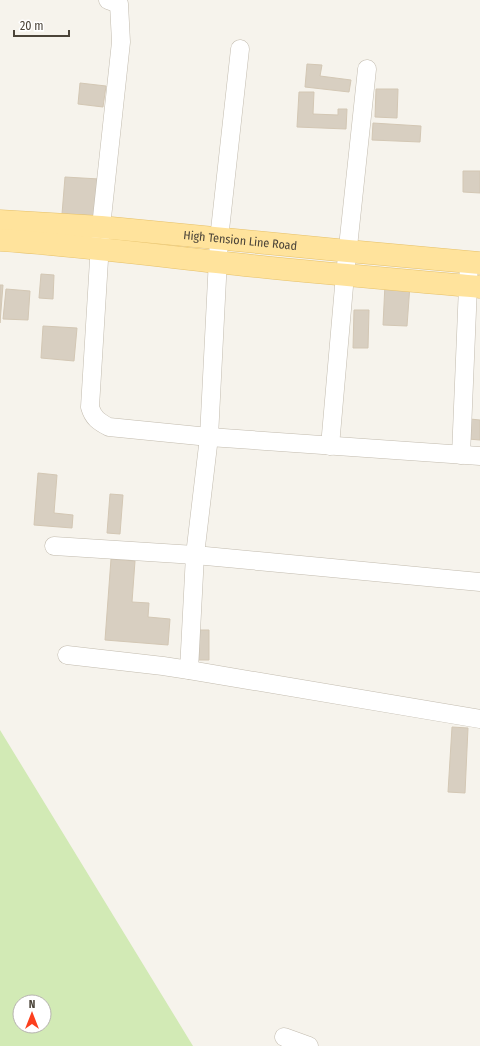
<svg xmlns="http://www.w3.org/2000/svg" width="480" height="1046" font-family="'Fira Sans Condensed',sans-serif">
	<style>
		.green { fill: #d2eab5; fill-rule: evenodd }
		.building { fill: #d8cfc1; stroke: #d3c7b4 }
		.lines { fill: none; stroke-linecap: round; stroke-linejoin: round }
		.minor-casing { stroke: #c2bbae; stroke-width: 19 }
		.major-casing { stroke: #e6c16a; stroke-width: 23 }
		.minor { stroke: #fff; stroke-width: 18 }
		.major { stroke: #ffe39c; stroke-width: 22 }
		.labels { text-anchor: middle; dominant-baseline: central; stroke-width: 3; stroke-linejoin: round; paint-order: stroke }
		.street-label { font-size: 12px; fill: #4b4439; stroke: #fff }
	</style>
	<rect width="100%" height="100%" fill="#f6f3ec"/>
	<path class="green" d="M 0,730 L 193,1046 L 0,1046 ZM 20,1002 L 44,1002 L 44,1026 L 20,1026 Z"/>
	<g class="building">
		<polygon points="307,64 322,65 320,76 351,80 349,92 305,87"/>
		<polygon points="80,83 106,86 103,107 78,104"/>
		<polygon points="376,89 398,89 397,118 375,117"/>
		<polygon points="299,92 314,92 313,114 338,115 338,109 347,109 346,129 297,127"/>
		<polygon points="373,123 421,126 420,142 372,140"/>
		<polygon points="463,171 480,171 480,193 463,192"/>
		<polygon points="65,177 99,179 96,216 62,214"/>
		<polygon points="41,274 54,275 53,299 39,298"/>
		<polygon points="385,284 410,285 407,326 383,325"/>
		<polygon points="0,285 3,285 0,323"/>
		<polygon points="6,289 30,291 28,320 3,319"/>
		<polygon points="354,310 369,310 368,348 353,348"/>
		<polygon points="43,326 77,328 74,361 41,358"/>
		<polygon points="470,419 480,420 480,440 468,439"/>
		<polygon points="38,473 57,475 54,513 73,515 72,528 34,525"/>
		<polygon points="110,494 123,495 120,534 107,533"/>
		<polygon points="111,559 135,561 132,602 149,603 148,617 170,619 168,645 105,640"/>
		<polygon points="196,630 209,630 209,660 197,660"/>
		<polygon points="452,727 468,728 465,793 448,792"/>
	</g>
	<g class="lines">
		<defs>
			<g id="minor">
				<path d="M 108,0 L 119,4 L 121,42 L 101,227 L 90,407 C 93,418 99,422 109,427 L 209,437 L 480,456"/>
				<polyline points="330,446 345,275 367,69"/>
				<polyline points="461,455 469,262"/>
				<polyline points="54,546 195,555 480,582"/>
				<polyline points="67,655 163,666 189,670 480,719"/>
				<polyline points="189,670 195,555 209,437 219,239 240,49"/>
				<polyline points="284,1037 309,1046"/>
			</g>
			<g id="major">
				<path id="s1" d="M 0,221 L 101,227 L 348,251 L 480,263"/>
				<path d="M 0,240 C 73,245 145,254 217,262 C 305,272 392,279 480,287"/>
			</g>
		</defs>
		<use href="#minor" class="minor-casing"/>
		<use href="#major" class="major-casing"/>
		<use href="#minor" class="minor"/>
		<use href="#major" class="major"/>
	</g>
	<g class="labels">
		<g class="street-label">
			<text stroke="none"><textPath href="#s1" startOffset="241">High Tension Line Road</textPath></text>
		</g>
	</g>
	<g transform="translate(32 1014)"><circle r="19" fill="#ffffff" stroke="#b7b4b0"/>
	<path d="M0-3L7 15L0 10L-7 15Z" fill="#fc3f1d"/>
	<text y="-6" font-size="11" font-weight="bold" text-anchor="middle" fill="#4b4439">N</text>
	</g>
	<path d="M14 30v6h55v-6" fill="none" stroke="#4b4439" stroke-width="2"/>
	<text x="20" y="30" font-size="12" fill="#4b4439" stroke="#ffffff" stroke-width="3" paint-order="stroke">20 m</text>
</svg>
